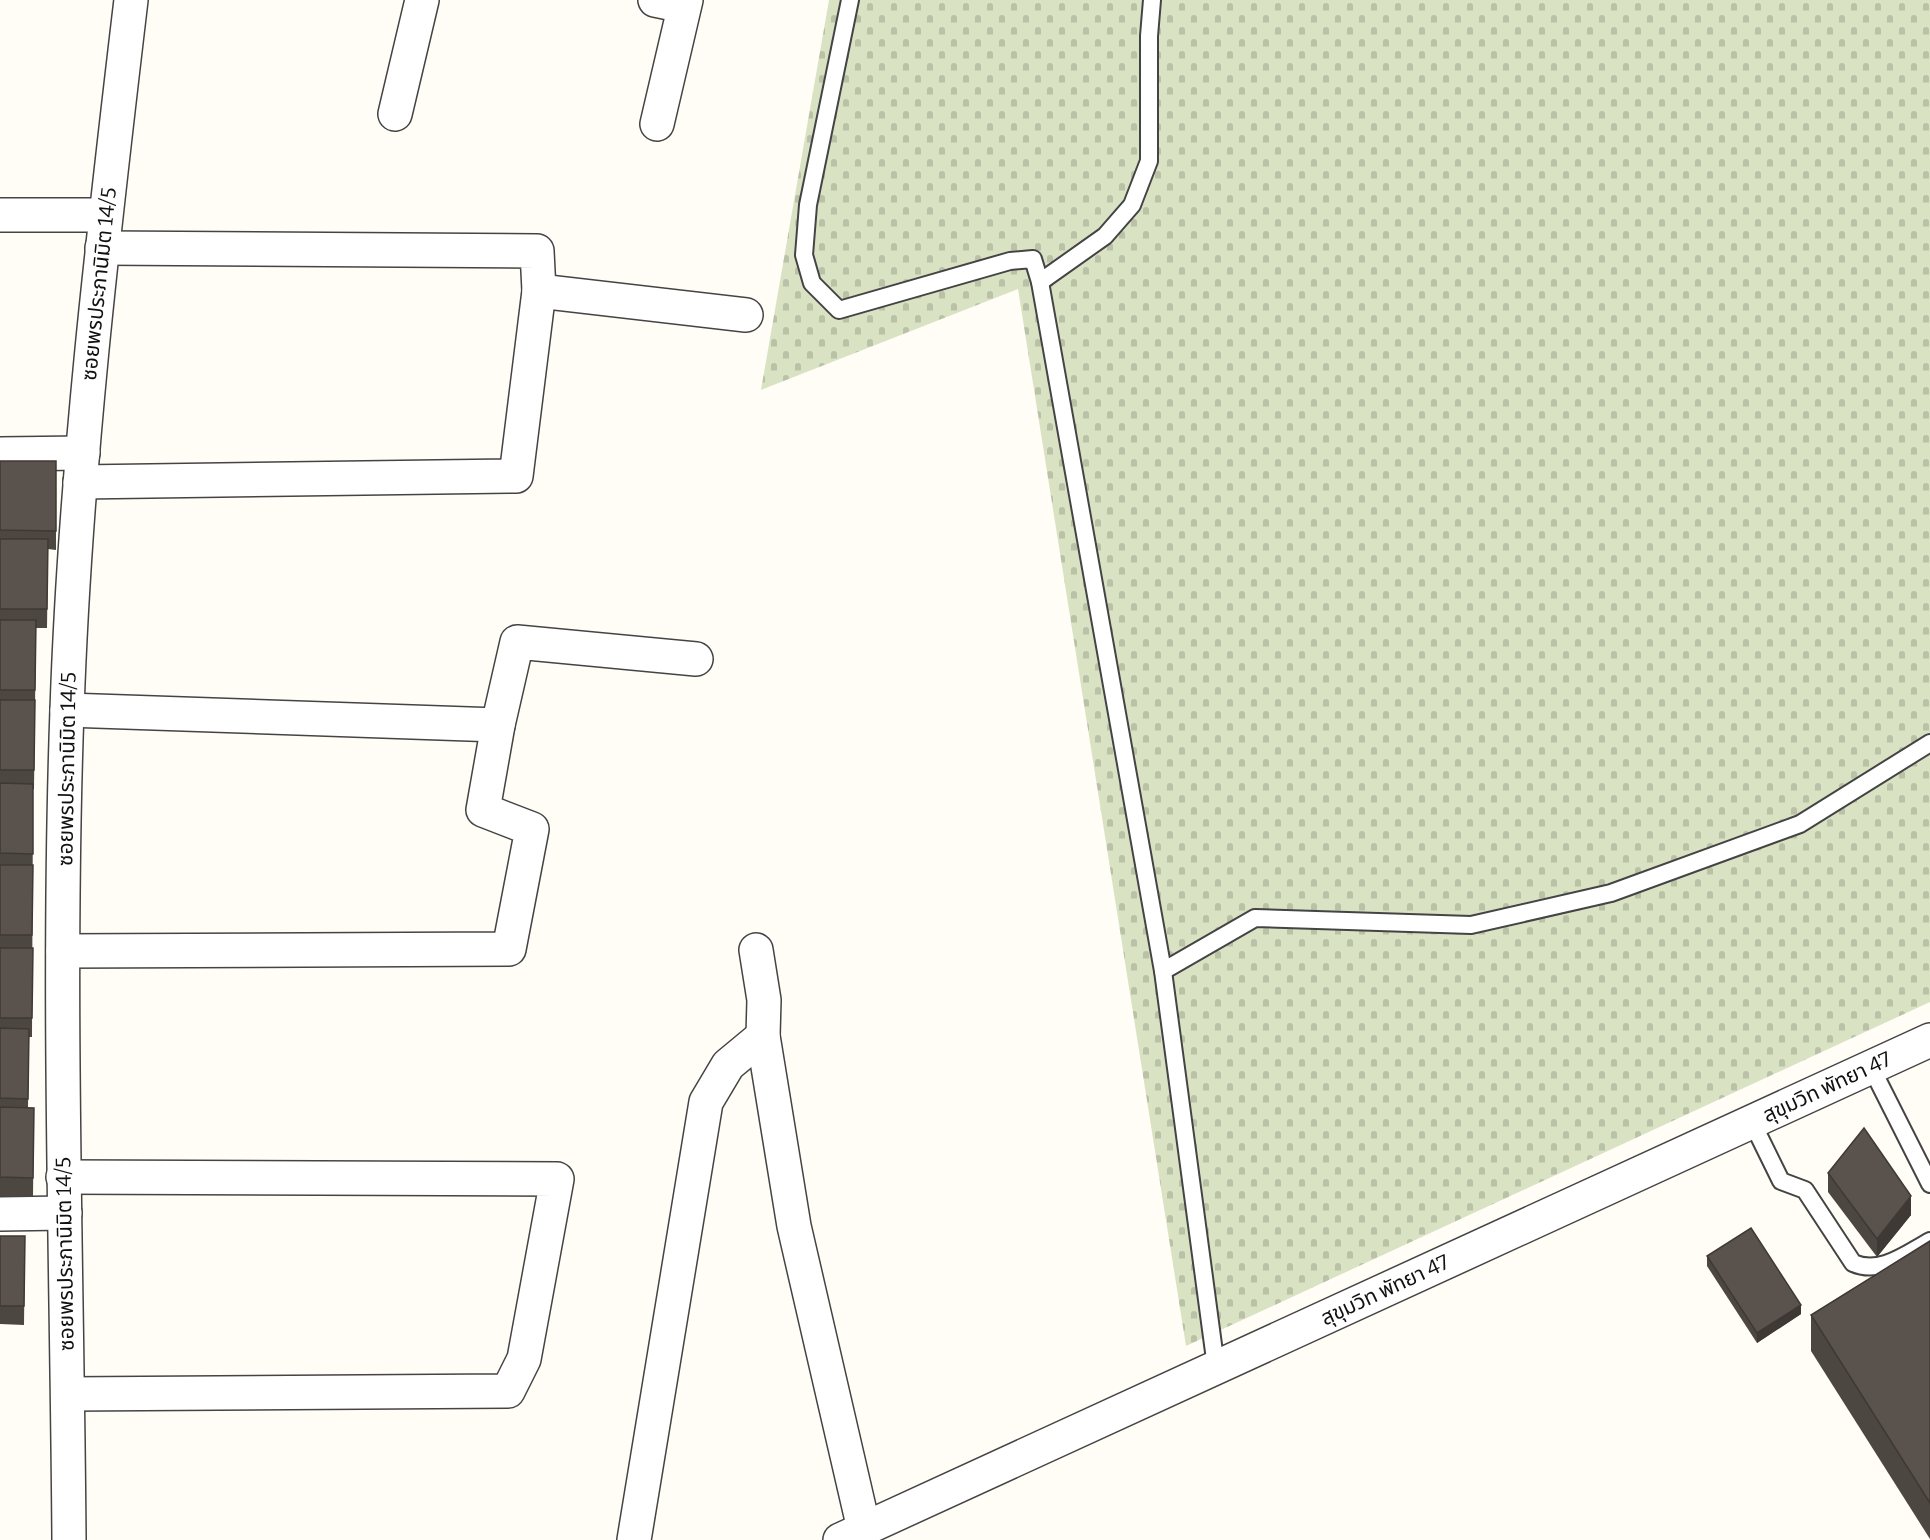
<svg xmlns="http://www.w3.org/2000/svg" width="1930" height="1540" font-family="Bitter,'Noto Sans Thai',serif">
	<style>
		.cemetery { fill: url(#cemetery-stones) }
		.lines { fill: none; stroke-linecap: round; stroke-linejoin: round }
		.service-casing { stroke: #444; stroke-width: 20 }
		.minor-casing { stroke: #444; stroke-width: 36 }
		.tertiary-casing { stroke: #444; stroke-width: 36 }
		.service { stroke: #fff; stroke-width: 16 }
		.minor { stroke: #fff; stroke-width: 33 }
		.tertiary { stroke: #fff; stroke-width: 33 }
		.wall { fill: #4d4742 }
		.shaded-wall { fill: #3f3936 }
		.building { fill: #5a524d; stroke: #3f3936; stroke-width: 1.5 }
		.labels { text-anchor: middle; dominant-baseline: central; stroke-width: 6; stroke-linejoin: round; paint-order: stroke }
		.street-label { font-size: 21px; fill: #111; stroke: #fff }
	</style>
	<defs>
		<pattern id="cemetery-stones" width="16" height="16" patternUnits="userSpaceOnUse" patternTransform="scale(1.5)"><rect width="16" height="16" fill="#d9e3c4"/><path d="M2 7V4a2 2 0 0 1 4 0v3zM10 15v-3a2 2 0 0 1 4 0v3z" fill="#b9c2a7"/></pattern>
	</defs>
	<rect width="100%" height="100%" fill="#fffdf5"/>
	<polygon class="cemetery" points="829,0 1930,0 1930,1002 1186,1346 1018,289 761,390"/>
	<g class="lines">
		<defs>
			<g id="service">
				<polyline points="850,0 808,205 804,255 812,283 839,310 1010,261 1033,259 1040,282 1163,971 1216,1367"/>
				<polyline points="1040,282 1105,236 1132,205 1149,161 1149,36 1152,0"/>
				<polyline points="1163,971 1255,918 1471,925 1611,893 1800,824 1930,743"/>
				<polyline points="1870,1065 1930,1184"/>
				<path d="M 1752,1122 L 1781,1181 L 1805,1190 L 1853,1263 C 1880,1275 1906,1254 1930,1241"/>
			</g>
			<g id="minor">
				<polyline points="655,0 684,6"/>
				<polyline points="395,114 422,0"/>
				<polyline points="657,124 686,0"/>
				<polyline points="0,215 105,215"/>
				<polyline points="539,291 746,315"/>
				<polyline points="0,454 83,453"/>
				<polyline points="80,482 516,476 539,291 537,251 102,248"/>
				<polyline points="67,710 498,725"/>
				<polyline points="756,950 764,1000 763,1036 794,1226 864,1529"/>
				<polyline points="63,951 509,949 532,829 483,810 498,725 517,642 696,659"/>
				<polyline points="63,1177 557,1179 524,1359 508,1391 68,1394"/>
				<polyline points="0,1214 65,1213"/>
				<path d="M 69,1540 C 67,1264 57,987 67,710 C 75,473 103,236 131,0"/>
				<polyline points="634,1540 706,1102 728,1065 763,1036"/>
			</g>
			<polyline id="tertiary" points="840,1540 1930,1040"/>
		</defs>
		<use href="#service" class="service-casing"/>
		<use href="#minor" class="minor-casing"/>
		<use href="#tertiary" class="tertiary-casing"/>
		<use href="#service" class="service"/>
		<use href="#minor" class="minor"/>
		<use href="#tertiary" class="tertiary"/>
	</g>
	<g class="wall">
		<polygon points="0,461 56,461 56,550 48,549 47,628 36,628 34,789 33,789 32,1037 29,1037 28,1108 34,1108 33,1196 0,1196"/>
		<polygon points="1828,1173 1911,1215 1877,1257 1828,1192"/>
		<polygon points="0,1236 25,1236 24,1325 0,1324"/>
		<polygon points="1930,1241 1930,1539 1811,1351 1811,1315"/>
		<polygon points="1707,1256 1801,1314 1757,1343 1707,1266"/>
	</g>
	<g class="shaded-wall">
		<polygon points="1911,1196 1911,1215 1877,1257 1877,1239"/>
		<polygon points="1801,1305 1801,1314 1757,1343 1757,1333"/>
	</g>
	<g class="building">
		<polygon points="0,461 56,461 56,531 0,530"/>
		<polygon points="0,539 48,539 47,609 0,609"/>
		<polygon points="0,620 36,620 35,690 0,690"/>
		<polygon points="0,700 35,700 34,770 0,770"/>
		<polygon points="0,783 33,784 33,854 0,853"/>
		<polygon points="0,865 33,865 32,935 0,935"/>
		<polygon points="0,948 33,948 32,1018 0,1018"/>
		<polygon points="0,1028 29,1029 28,1099 0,1098"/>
		<polygon points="0,1107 34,1108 33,1178 0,1177"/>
		<polygon points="1864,1128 1911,1196 1877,1239 1828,1173"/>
		<polygon points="1751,1228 1801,1305 1757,1333 1707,1256"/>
		<polygon points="0,1236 25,1236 24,1306 0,1306"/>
		<polygon points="1930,1241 1930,1503 1811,1315"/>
	</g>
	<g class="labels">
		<g class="street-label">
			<text transform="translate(99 284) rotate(-84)">ซอยพรประภานิมิต 14/5</text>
			<text transform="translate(67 769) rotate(-89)">ซอยพรประภานิมิต 14/5</text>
			<text transform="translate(1827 1087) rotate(-25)">สุขุมวิท พัทยา 47</text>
			<text transform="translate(65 1254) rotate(-91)">ซอยพรประภานิมิต 14/5</text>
			<text transform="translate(1385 1290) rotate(-25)">สุขุมวิท พัทยา 47</text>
		</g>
	</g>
</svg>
